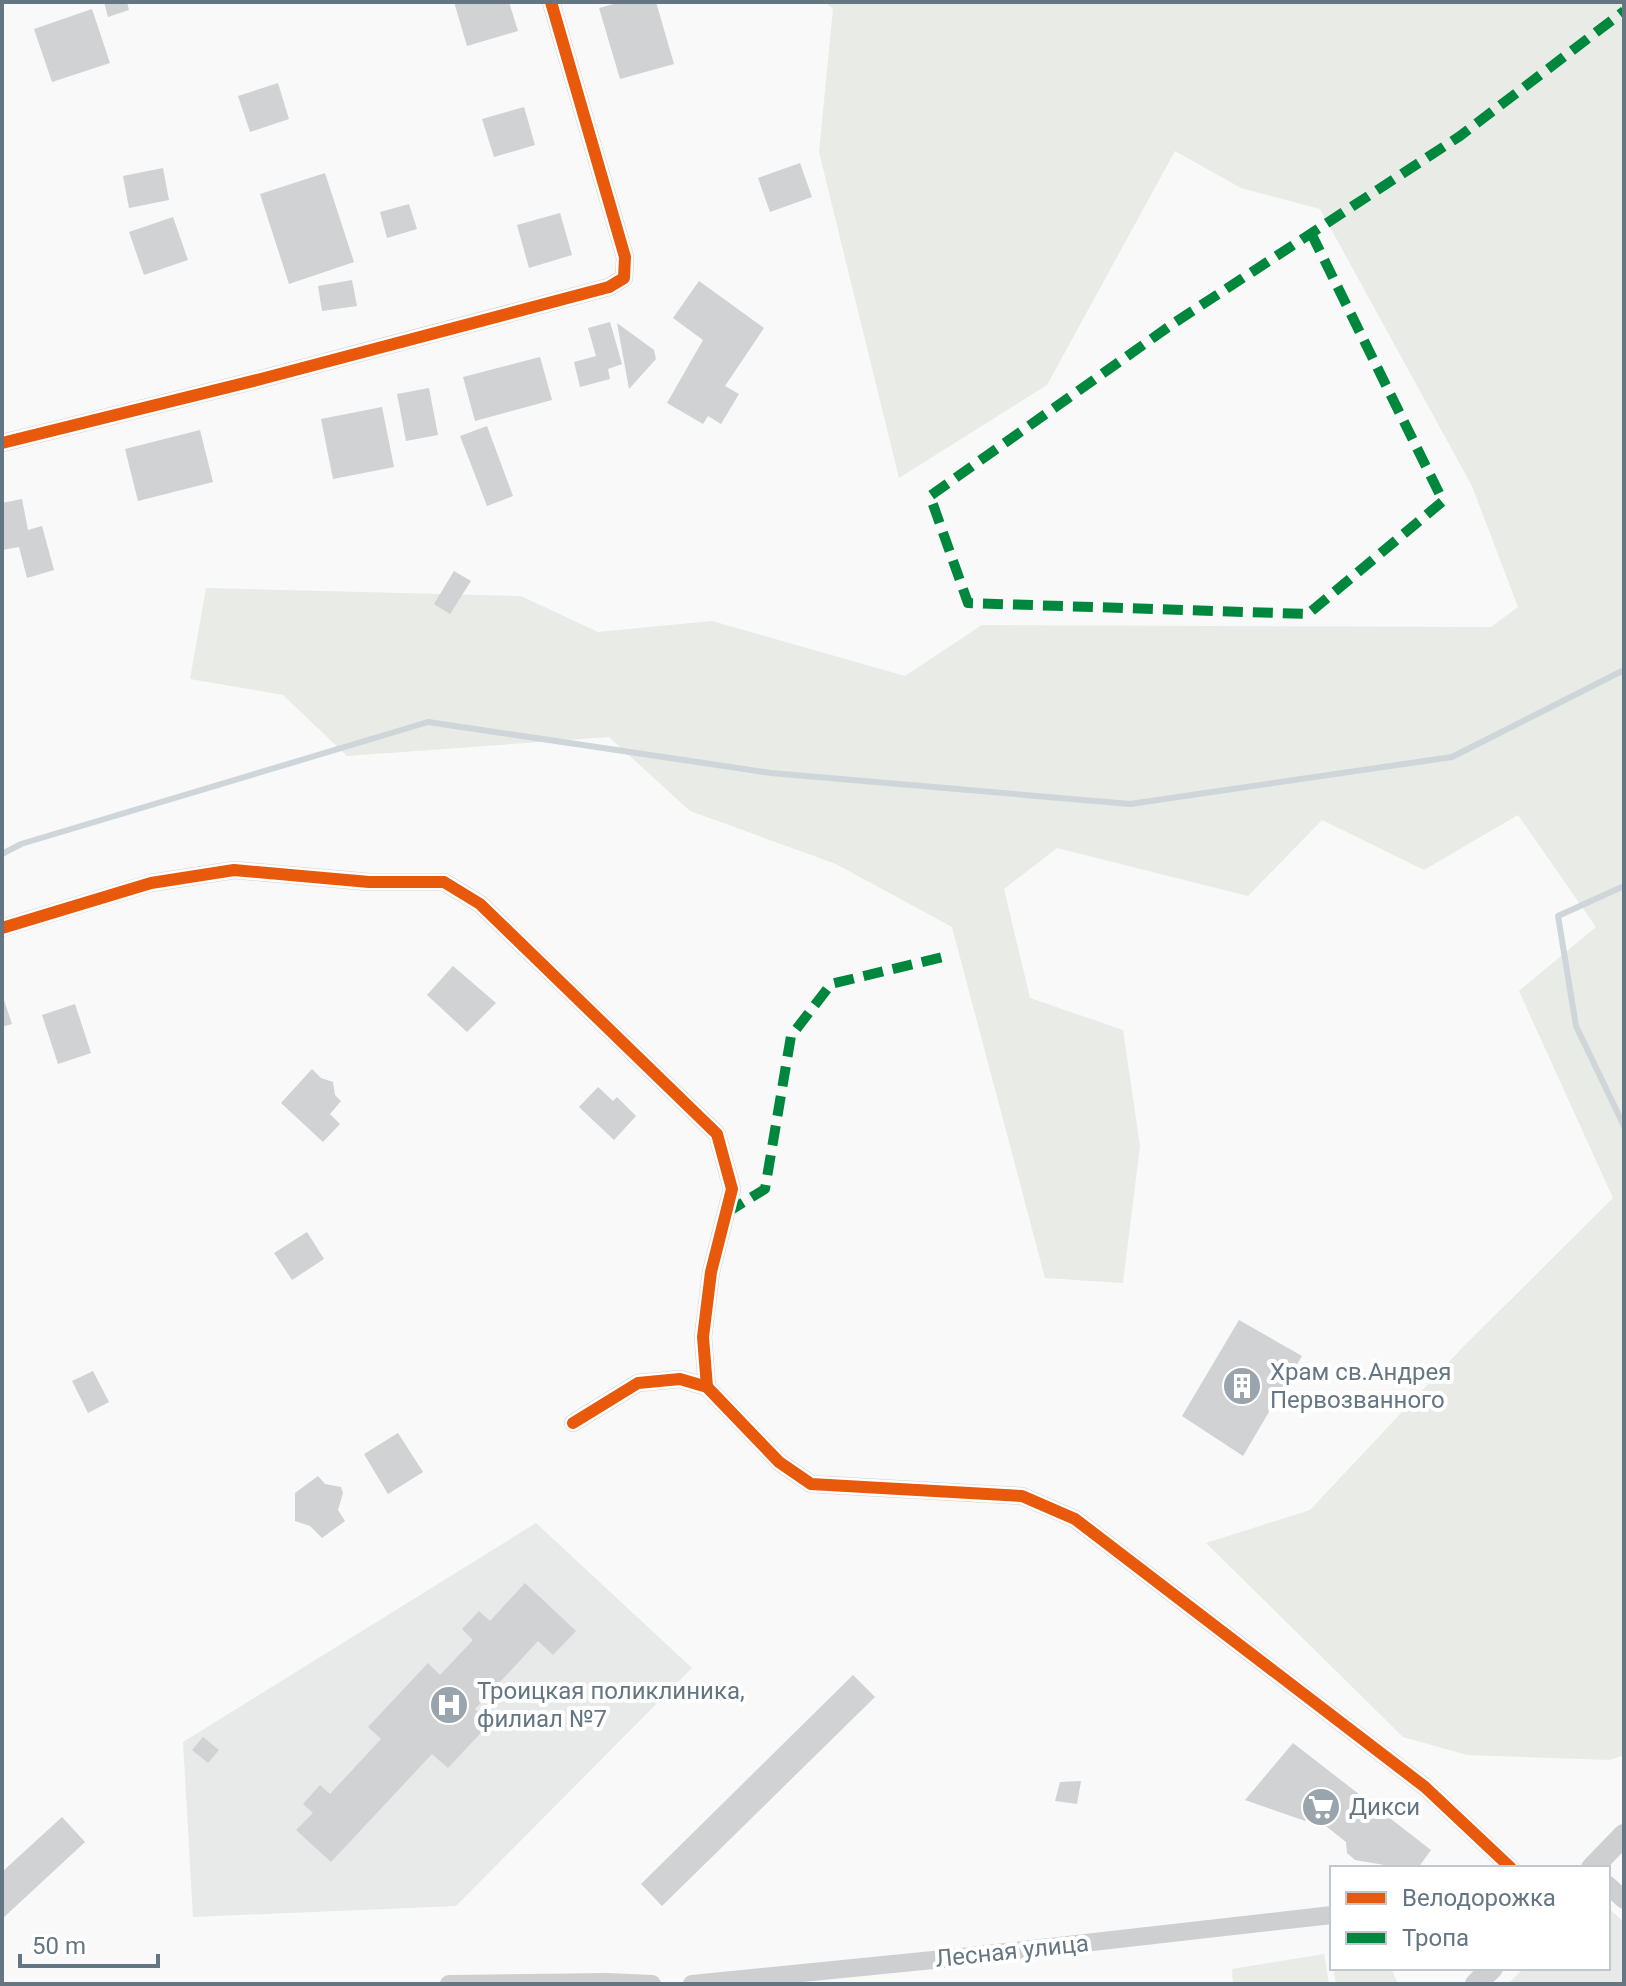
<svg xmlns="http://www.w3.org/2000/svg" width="1626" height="1986" font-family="Roboto,sans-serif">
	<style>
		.built { fill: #e8e9e9 }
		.green { fill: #e8ebe6 }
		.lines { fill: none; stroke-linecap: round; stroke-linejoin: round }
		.stream { stroke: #ced6d9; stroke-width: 6 }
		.building { fill: #d0d2d3 }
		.minor { stroke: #cecfd0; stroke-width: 18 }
		.tertiary { stroke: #cecfd0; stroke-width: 22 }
		.quiet { stroke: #00873e; stroke-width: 10; stroke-dasharray: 20 10; stroke-linecap: butt }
		.cycleway-casing { stroke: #fff; stroke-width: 17 }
		.cycleway { stroke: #e8590c; stroke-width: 12 }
		.labels { text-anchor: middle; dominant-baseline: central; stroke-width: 8; stroke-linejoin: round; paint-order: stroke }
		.poi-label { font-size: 24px; fill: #657683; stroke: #fff; text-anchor: start }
		.street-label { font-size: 24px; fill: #657683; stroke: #fff }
	</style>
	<rect width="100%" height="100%" fill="#f9f9f9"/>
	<g class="built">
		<polygon points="536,1523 692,1668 456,1906 193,1917 183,1742"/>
		<polygon points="1608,1908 1624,1922 1624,1984 1508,1984 1524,1968 1608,1968"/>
	</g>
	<g class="green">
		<polygon points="825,2 1624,2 1624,1755 1610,1760 1467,1755 1403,1737 1206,1543 1310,1510 1463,1347 1613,1198 1519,991 1596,927 1518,815 1424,870 1322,820 1248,896 1057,848 1004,889 1030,998 1123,1030 1140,1146 1123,1283 1045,1278 952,927 836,864 690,811 609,737 347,756 283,695 190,679 206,588 521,596 598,632 712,621 905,676 982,625 1491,627 1518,607 1472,486 1320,209 1241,188 1175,151 1047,385 899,478 819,152 833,9"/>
		<polygon points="1324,1954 1329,1984 1233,1984 1232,1969"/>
		<polygon points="1333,1968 1391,1968 1398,1984 1336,1984"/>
	</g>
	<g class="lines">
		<g class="stream">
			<polyline points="2,854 21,844 428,722 771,773 1130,804 1452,757 1624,670"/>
			<polyline points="1624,886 1558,916 1576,1026 1624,1126"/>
		</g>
	</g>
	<g class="building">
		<polygon points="104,2 127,2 129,10 108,17"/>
		<polygon points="454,2 509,2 518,31 467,46"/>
		<polygon points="621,2 656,2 674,64 620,79 599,8"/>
		<polygon points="92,9 110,63 52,82 34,29"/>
		<polygon points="278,83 289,119 250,132 238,96"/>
		<polygon points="524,107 535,145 494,157 482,119"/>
		<polygon points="800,163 812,197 770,212 758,178"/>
		<polygon points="163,168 169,200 129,208 123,176"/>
		<polygon points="325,173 354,262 289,284 260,194"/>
		<polygon points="409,204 417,229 387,238 380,212"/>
		<polygon points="560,213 572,255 529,268 517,225"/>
		<polygon points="173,217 188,260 144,275 129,232"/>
		<polygon points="352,280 357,306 322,311 318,286"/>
		<polygon points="699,281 764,328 725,386 739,394 721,424 708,416 703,424 667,403 703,340 673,318"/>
		<polygon points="610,322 622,364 608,369 610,379 580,387 574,362 596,356 588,328"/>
		<polygon points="617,323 654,350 656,359 629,389"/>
		<polygon points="540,357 552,400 475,421 463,377"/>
		<polygon points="429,388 438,435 406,441 397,394"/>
		<polygon points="382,407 394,467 333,479 321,419"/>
		<polygon points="487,426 513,496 487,506 460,436"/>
		<polygon points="200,430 213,482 138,501 125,449"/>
		<polygon points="22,499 28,530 42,526 54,570 27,578 19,547 2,550 2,503"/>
		<polygon points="454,571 471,581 450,614 434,604"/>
		<polygon points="453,966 496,1003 467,1032 427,995"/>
		<polygon points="2,994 12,1024 2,1027"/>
		<polygon points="75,1004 91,1053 58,1064 42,1015"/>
		<polygon points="312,1069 321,1078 333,1082 335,1095 341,1101 330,1114 340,1124 323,1142 281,1103"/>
		<polygon points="598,1087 613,1101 617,1097 636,1116 614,1140 579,1107"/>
		<polygon points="307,1232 324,1259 292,1280 274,1253"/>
		<polygon points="1239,1320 1302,1356 1243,1456 1182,1416"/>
		<polygon points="93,1371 109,1402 88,1413 72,1381"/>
		<polygon points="398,1433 423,1472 388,1494 364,1454"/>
		<polygon points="318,1476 325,1484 341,1487 343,1493 338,1510 345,1521 322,1538 310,1526 295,1521 295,1493"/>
		<polygon points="525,1583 576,1631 553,1655 538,1641 475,1709 490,1723 448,1768 432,1754 331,1862 296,1830 313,1813 303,1804 320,1785 330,1794 381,1739 368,1727 428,1663 440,1675 473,1640 462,1629 479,1611 490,1621"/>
		<polygon points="853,1675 875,1697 662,1906 641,1884"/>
		<polygon points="203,1737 219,1750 208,1763 192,1750"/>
		<polygon points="1293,1743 1431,1850 1418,1868 1402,1868 1355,1860 1347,1853 1346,1842 1312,1815 1305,1821 1245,1800"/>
		<polygon points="1081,1781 1077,1804 1055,1801 1060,1782"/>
		<polygon points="62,1817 85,1842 2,1919 2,1872"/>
	</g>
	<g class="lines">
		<g class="minor">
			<polyline points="2,443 261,379 609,287 624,278 625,257 551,2"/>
			<polyline points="2,928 151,883 234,870 369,882 444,882 480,904 717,1134 732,1189 711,1272 703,1337 707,1387"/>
			<polyline points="573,1423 638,1383 680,1379 707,1387 779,1462 811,1484 1022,1496 1075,1519 1425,1787 1511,1868"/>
			<polyline points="1608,1885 1624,1900"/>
			<polyline points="449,1984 607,1982 652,1984"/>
			<polyline points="692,1984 943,1959 1332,1915"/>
		</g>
		<g class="tertiary">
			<polyline points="1592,1868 1624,1835"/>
			<polyline points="1476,1984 1492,1968"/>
		</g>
		<g class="quiet">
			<polyline points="1311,233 1443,501 1308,614 968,603 930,496 1174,323 1460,136 1624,11"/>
			<polyline points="726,1213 765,1189 791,1036 831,984 943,957"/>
		</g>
		<defs>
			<g id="cycleway">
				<polyline points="2,443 261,379 609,287 624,278 625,257 551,2"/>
				<polyline points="2,928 151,883 234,870 369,882 444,882 480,904 717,1134 732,1189 711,1272 703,1337 707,1387"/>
				<polyline points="573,1423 638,1383 680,1379 707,1387 779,1462 811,1484 1022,1496 1075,1519 1425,1787 1511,1868"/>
			</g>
		</defs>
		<use href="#cycleway" class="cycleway-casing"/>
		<use href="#cycleway" class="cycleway"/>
	</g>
	<defs>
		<symbol id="building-disc" viewBox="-11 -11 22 22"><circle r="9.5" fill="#99a4ac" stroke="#fff"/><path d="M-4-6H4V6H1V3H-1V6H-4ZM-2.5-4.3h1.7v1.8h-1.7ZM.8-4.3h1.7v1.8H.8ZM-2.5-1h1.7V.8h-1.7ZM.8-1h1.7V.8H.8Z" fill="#fff"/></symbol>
		<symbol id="hospital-disc" viewBox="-11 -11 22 22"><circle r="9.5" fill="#99a4ac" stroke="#fff"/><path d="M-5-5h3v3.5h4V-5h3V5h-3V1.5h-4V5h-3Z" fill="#fff"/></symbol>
		<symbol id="supermarket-disc" viewBox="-11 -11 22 22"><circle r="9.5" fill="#99a4ac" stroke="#fff"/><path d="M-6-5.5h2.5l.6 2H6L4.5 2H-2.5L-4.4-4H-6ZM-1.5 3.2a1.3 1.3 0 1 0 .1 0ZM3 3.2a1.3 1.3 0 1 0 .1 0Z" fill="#fff"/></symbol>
	</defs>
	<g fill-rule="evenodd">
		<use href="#building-disc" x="1220" y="1364" width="44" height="44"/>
		<use href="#hospital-disc" x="427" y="1683" width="44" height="44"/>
		<use href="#supermarket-disc" x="1299" y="1785" width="44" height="44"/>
	</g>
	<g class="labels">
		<g class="poi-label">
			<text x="1270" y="1372">Храм св.Андрея<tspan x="1270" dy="28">Первозванного</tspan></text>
			<text x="477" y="1691">Троицкая поликлиника,<tspan x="477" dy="28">филиал №7</tspan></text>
			<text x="1349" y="1807">Дикси</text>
		</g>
		<g class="street-label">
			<text transform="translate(1012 1951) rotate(-6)">Лесная улица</text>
		</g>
	</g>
	<rect width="1626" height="1986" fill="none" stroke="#657683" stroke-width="8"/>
	<rect x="1330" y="1866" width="280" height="104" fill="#ffffff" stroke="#c1c8cd" stroke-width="2"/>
	<rect x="1346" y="1892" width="40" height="12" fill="#e8590c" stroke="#c1c8cd" stroke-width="2"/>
	<text x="1402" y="1906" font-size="24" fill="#657683">Велодорожка</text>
	<rect x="1346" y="1932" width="40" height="12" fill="#00873e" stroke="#c1c8cd" stroke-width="2"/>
	<text x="1402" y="1946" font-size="24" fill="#657683">Тропа</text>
	<path d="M20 1954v12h138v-12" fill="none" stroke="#657683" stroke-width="4"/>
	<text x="32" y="1954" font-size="24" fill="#657683" stroke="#ffffff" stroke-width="6" paint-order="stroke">50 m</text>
</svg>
